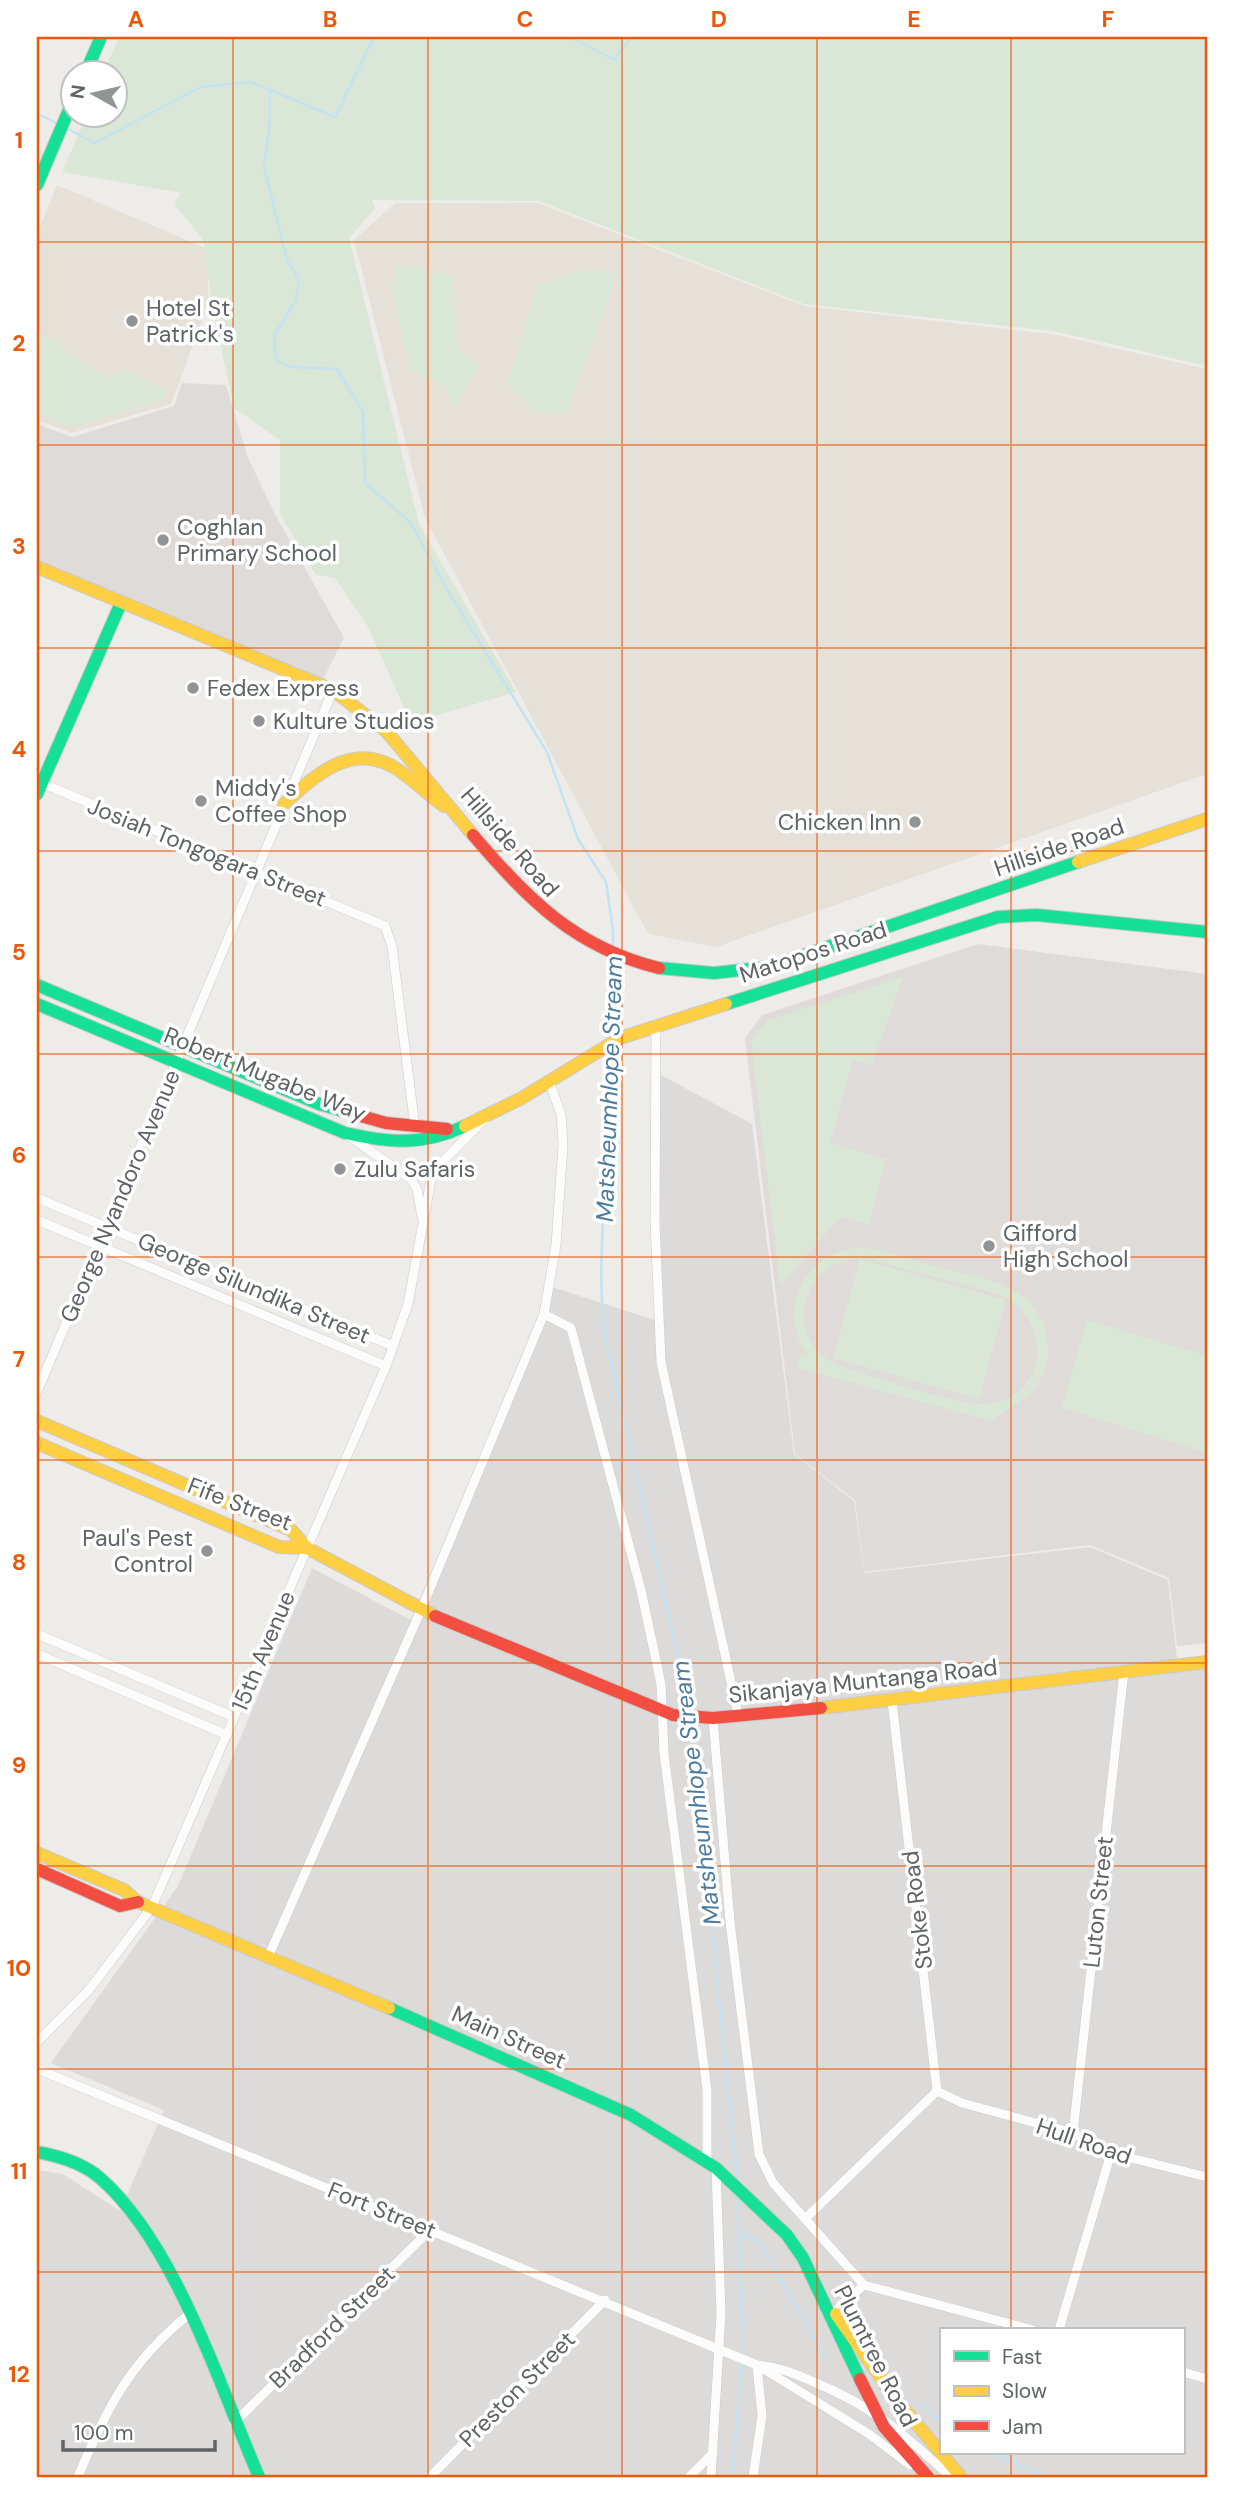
<svg xmlns="http://www.w3.org/2000/svg" width="1244" height="2514" font-family="'DM Sans',sans-serif">
	<style>
		.commercial { fill: #e6e1d8 }
		.industrial { fill: #dddbda; fill-rule: evenodd }
		.education { fill: #dedbd8 }
		.green { fill: #dae7d7; fill-rule: evenodd }
		.lines { fill: none; stroke-linecap: round; stroke-linejoin: round }
		.stream { stroke: #c4e2f1; stroke-width: 2.5 }
		.street-casing { stroke: #cbcac9; stroke-width: 10 }
		.fast-casing { stroke: #cacac9; stroke-width: 14 }
		.slow-casing { stroke: #cacac9; stroke-width: 14 }
		.jam-casing { stroke: #cacac9; stroke-width: 14 }
		.street { stroke: #fcfcfc; stroke-width: 9 }
		.fast { stroke: #16e098; stroke-width: 12 }
		.slow { stroke: #ffcf43; stroke-width: 12 }
		.jam { stroke: #f24e42; stroke-width: 12 }
		.grid { fill: none; stroke: #e8590c; stroke-width: 2; stroke-opacity: 0.55 }
		.poi-dot { fill: #919394; stroke: #fff; stroke-width: 2.5 }
		.labels { text-anchor: middle; dominant-baseline: central; stroke-width: 7; stroke-linejoin: round; paint-order: stroke }
		.poi-label { font-size: 23px; fill: #5f6366; stroke: #fff; text-anchor: start }
		.street-label { font-size: 23px; fill: #5f6366; stroke: #fff }
		.water-label { font-size: 24px; font-style: italic; fill: #4c7b9d; stroke: #fff }
		.neatline { fill: none; stroke: #e8590c; stroke-width: 2.5 }
		.grid-label { font-size: 23px; text-anchor: middle; font-weight: bold; fill: #e8590c }
	</style>
	<rect width="100%" height="100%" fill="#eeece9"/>
	<g class="commercial">
		<polygon points="57,185 208,249 208,305 171,404 72,433 37,420 37,234"/>
		<polygon points="395,203 538,203 805,306 1052,334 1207,369 1207,774 716,947 648,934 425,518 354,240"/>
	</g>
	<path class="industrial" d="M 659,1074 L 752,1124 L 794,1454 L 854,1501 L 864,1573 L 1090,1547 L 1168,1580 L 1178,1668 L 1207,1664 L 1207,2477 L 37,2477 L 37,2170 L 63,2174 L 120,2211 L 164,2110 L 51,2063 L 178,1886 L 312,1568 L 411,1620 L 552,1287 L 661,1322 ZM 941,2330 L 1183,2330 L 1183,2453 L 941,2453 Z"/>
	<g class="education">
		<polygon points="182,383 226,385 248,458 276,516 344,638 322,681 37,564 37,424 72,437 174,406"/>
		<polygon points="978,944 1207,974 1207,1643 1177,1646 1169,1578 1090,1545 864,1572 855,1500 795,1454 745,1038 762,1015"/>
	</g>
	<g class="green">
		<polygon points="119,37 1207,37 1207,366 1053,331 804,304 539,201 372,200 375,208 349,238 419,524 516,692 411,723 368,627 335,578 316,575 280,514 280,440 234,408 212,306 204,242 174,203 181,193 62,172 86,116 116,116 116,74 103,73"/>
		<polygon points="397,265 452,276 458,350 480,365 453,411 446,386 410,372 392,291"/>
		<polygon points="584,269 617,274 567,413 535,412 508,384 537,287"/>
		<polygon points="37,329 105,378 128,371 167,391 163,400 71,427 37,413"/>
		<polygon points="903,977 872,1065 853,1060 830,1143 886,1159 869,1225 841,1217 780,1285 751,1040 768,1020"/>
		<path d="M 856,1248 C 882,1248 909,1259 934,1266 C 976,1277 1035,1282 1046,1333 C 1050,1349 1048,1366 1040,1380 C 1029,1401 1008,1406 992,1421 L 797,1368 L 800,1355 L 808,1356 C 777,1311 802,1255 856,1248 ZM 856,1258 L 860,1259 L 833,1358 L 979,1399 L 1006,1300 L 860,1259 L 865,1258 L 997,1294 C 1055,1315 1049,1400 986,1404 C 956,1406 877,1377 844,1368 C 784,1346 794,1268 856,1258 Z"/>
		<polygon points="1087,1320 1207,1356 1207,1453 1062,1408"/>
	</g>
	<g class="lines">
		<g class="stream">
			<polyline points="570,37 614,60 632,37"/>
			<polyline points="272,91 335,117 374,37"/>
			<polyline points="37,113 58,124"/>
			<polyline points="64,127 95,143 200,87 250,82 270,90 270,121 264,166 287,261 299,279 296,300 274,336 276,360 291,367 337,369 363,412 365,483 411,523 449,593 547,752 578,839 606,882 613,930 613,951"/>
			<polyline points="609,1038 612,957"/>
			<polyline points="609,1052 601,1273 603,1328 690,1710"/>
			<polyline points="691,1721 737,2177"/>
			<polyline points="738,2198 743,2355"/>
			<polyline points="739,2232 760,2243 826,2359"/>
			<polyline points="921,2404 941,2423"/>
			<polyline points="991,2453 1047,2477"/>
			<polyline points="732,2477 742,2362"/>
		</g>
		<defs>
			<g id="street">
				<polyline points="39,782 385,926 392,946 415,1127"/>
				<polyline points="656,1025 655,1223 661,1362 738,1714"/>
				<polyline points="346,1134 411,1179 417,1189 422,1217"/>
				<polyline points="37,1198 393,1346"/>
				<polyline points="37,1220 386,1366"/>
				<polyline points="544,1314 571,1328 641,1590 661,1684 664,1753 707,2090 707,2161"/>
				<polyline points="37,1392 333,690"/>
				<polyline points="37,1634 234,1717"/>
				<polyline points="37,1654 227,1735"/>
				<polyline points="892,1701 937,2091 962,2103 1073,2133 1111,2153 1207,2177"/>
				<polyline points="713,1718 730,1922 759,2154 773,2183 864,2285"/>
				<polyline points="269,1955 421,1610 544,1314 556,1245 563,1145 561,1114 549,1081"/>
				<polyline points="37,2042 88,1991 152,1907 386,1366 408,1304 431,1180 443,1161 485,1119"/>
				<polyline points="37,2069 757,2365 869,2434 910,2465"/>
				<polyline points="1073,2133 1124,1671"/>
				<polyline points="806,2218 937,2091"/>
				<polyline points="864,2285 1033,2330"/>
				<polyline points="835,2311 864,2285"/>
				<polyline points="1059,2330 1111,2153"/>
				<path d="M 757,2365 C 777,2366 795,2374 814,2382 C 876,2408 902,2433 951,2477"/>
				<polyline points="1183,2372 1207,2379"/>
				<polyline points="234,2423 430,2230"/>
				<path d="M 78,2477 C 106,2409 130,2362 188,2315"/>
				<polyline points="430,2477 605,2300"/>
				<polyline points="689,2477 713,2453"/>
				<polyline points="711,2477 721,2313 716,2168"/>
				<polyline points="753,2477 762,2416 757,2365"/>
			</g>
			<g id="fast">
				<polyline points="85,74 101,37"/>
				<polyline points="37,185 74,98"/>
				<polyline points="37,794 121,603"/>
				<polyline points="659,968 714,973 769,967 1078,862"/>
				<polyline points="37,985 319,1104 354,1114"/>
				<path d="M 37,1004 L 345,1133 C 390,1143 422,1146 465,1126"/>
				<polyline points="726,1004 998,917 1037,915 1207,932"/>
				<polyline points="389,2008 631,2115 716,2168 787,2235 803,2258 860,2379"/>
				<path d="M 37,2152 C 59,2156 83,2163 100,2178 C 175,2243 220,2387 259,2477"/>
			</g>
			<g id="slow">
				<polyline points="37,567 333,690 387,732 473,835"/>
				<path d="M 284,804 C 314,776 350,743 392,766 C 411,777 427,794 444,806"/>
				<polyline points="1078,862 1207,819"/>
				<polyline points="465,1126 522,1098 620,1038 726,1004"/>
				<polyline points="37,1421 291,1530 307,1548 435,1616"/>
				<polyline points="37,1443 279,1547 307,1548"/>
				<polyline points="821,1708 1207,1662"/>
				<polyline points="37,1853 124,1890 138,1902 389,2008"/>
				<polyline points="836,2314 895,2398 961,2477"/>
			</g>
			<g id="jam">
				<path d="M 473,835 C 527,899 576,948 659,968"/>
				<polyline points="354,1114 386,1123 447,1129"/>
				<polyline points="435,1616 673,1715 713,1718 821,1708"/>
				<polyline points="37,1869 120,1906 138,1902"/>
				<polyline points="860,2379 884,2427 928,2477"/>
			</g>
		</defs>
		<use href="#street" class="street-casing"/>
		<use href="#fast" class="fast-casing"/>
		<use href="#slow" class="slow-casing"/>
		<use href="#jam" class="jam-casing"/>
		<use href="#street" class="street"/>
		<use href="#fast" class="fast"/>
		<use href="#slow" class="slow"/>
		<use href="#jam" class="jam"/>
	</g>
	<path class="grid" d="M 233,37 L 233,2477M 428,37 L 428,2477M 622,37 L 622,2477M 817,37 L 817,2477M 1011,37 L 1011,2330M 37,242 L 1207,242M 37,445 L 1207,445M 37,648 L 1207,648M 37,851 L 1207,851M 37,1054 L 1207,1054M 37,1257 L 1207,1257M 37,1460 L 1207,1460M 37,1663 L 1207,1663M 37,1866 L 1207,1866M 37,2069 L 1207,2069M 37,2272 L 1207,2272M 1011,2453 L 1011,2477"/>
	<g class="poi-dot">
		<circle cx="132" cy="321" r="7"/>
		<circle cx="163" cy="540" r="7"/>
		<circle cx="193" cy="688" r="7"/>
		<circle cx="259" cy="721" r="7"/>
		<circle cx="201" cy="801" r="7"/>
		<circle cx="915" cy="822" r="7"/>
		<circle cx="340" cy="1169" r="7"/>
		<circle cx="989" cy="1246" r="7"/>
		<circle cx="207" cy="1551" r="7"/>
	</g>
	<g class="labels">
		<g class="poi-label">
			<text x="146" y="308">Hotel St<tspan x="146" dy="26">Patrick's</tspan></text>
			<text x="177" y="527">Coghlan<tspan x="177" dy="26">Primary School</tspan></text>
			<text x="207" y="688">Fedex Express</text>
			<text x="273" y="721">Kulture Studios</text>
			<text x="215" y="788">Middy's<tspan x="215" dy="26">Coffee Shop</tspan></text>
			<text x="901" y="822" text-anchor="end">Chicken Inn</text>
			<text x="354" y="1169">Zulu Safaris</text>
			<text x="1003" y="1233">Gifford<tspan x="1003" dy="26">High School</tspan></text>
			<text x="193" y="1538" text-anchor="end">Paul's Pest<tspan x="193" dy="26">Control</tspan></text>
		</g>
		<g class="street-label">
			<text transform="translate(510 842) rotate(49)">Hillside Road</text>
			<text transform="translate(1059 847) rotate(-19)">Hillside Road</text>
			<text transform="translate(207 852) rotate(22)">Josiah Tongogara Street</text>
			<text transform="translate(813 952) rotate(-18)">Matopos Road</text>
			<text transform="translate(265 1074) rotate(22)">Robert Mugabe Way</text>
			<text transform="translate(120 1196) rotate(-67)">George Nyandoro Avenue</text>
			<text transform="translate(254 1288) rotate(23)">George Silundika Street</text>
			<text transform="translate(240 1504) rotate(21)">Fife Street</text>
			<text transform="translate(263 1651) rotate(-67)">15th Avenue</text>
			<text transform="translate(863 1681) rotate(-6)">Sikanjaya Muntanga Road</text>
			<text transform="translate(1098 1902) rotate(-84)">Luton Street</text>
			<text transform="translate(917 1910) rotate(-97)">Stoke Road</text>
			<text transform="translate(509 2037) rotate(24)">Main Street</text>
			<text transform="translate(1084 2141) rotate(19)">Hull Road</text>
			<text transform="translate(382 2210) rotate(22)">Fort Street</text>
			<text transform="translate(332 2327) rotate(-44)">Bradford Street</text>
			<text transform="translate(876 2356) rotate(63)">Plumtree Road</text>
			<text transform="translate(517 2389) rotate(-45)">Preston Street</text>
		</g>
		<g class="water-label">
			<text transform="translate(609 1089) rotate(-88)">Matsheumhlope Stream</text>
			<text transform="translate(696 1793) rotate(-97)">Matsheumhlope Stream</text>
		</g>
	</g>
	<rect width="1244" height="2514" fill="none" stroke="#ffffff" stroke-width="77"/>
	<rect x="940" y="2328" width="245" height="126" fill="#ffffff" stroke="#bfc1c2" stroke-width="2"/>
	<rect x="954" y="2351" width="35" height="10" fill="#16e098" stroke="#bfc1c2" stroke-width="2"/>
	<text x="1002" y="2364" font-size="21" fill="#5f6366">Fast</text>
	<rect x="954" y="2386" width="35" height="10" fill="#ffcf43" stroke="#bfc1c2" stroke-width="2"/>
	<text x="1002" y="2398" font-size="21" fill="#5f6366">Slow</text>
	<rect x="954" y="2421" width="35" height="10" fill="#f24e42" stroke="#bfc1c2" stroke-width="2"/>
	<text x="1002" y="2434" font-size="21" fill="#5f6366">Jam</text>
	<g transform="translate(94 94) rotate(278)"><circle r="33" fill="#ffffff" stroke="#bfc1c2" stroke-width="2"/>
	<path d="M0-5L12 26L0 18L-12 26Z" fill="#919394"/>
	<text y="-10" font-size="19" font-weight="bold" text-anchor="middle" fill="#5f6366">N</text>
	</g>
	<path d="M63 2440v10h152v-10" fill="none" stroke="#5f6366" stroke-width="3.5"/>
	<text x="74" y="2440" font-size="21" fill="#5f6366" stroke="#ffffff" stroke-width="5" paint-order="stroke">100 m</text>
	<rect x="38" y="38" width="1168" height="2438" class="neatline"/>
	<g class="grid-label">
		<text x="136" y="27">A</text>
		<text x="330" y="27">B</text>
		<text x="525" y="27">C</text>
		<text x="719" y="27">D</text>
		<text x="914" y="27">E</text>
		<text x="1108" y="27">F</text>
		<text x="19" y="148">1</text>
		<text x="19" y="351">2</text>
		<text x="19" y="554">3</text>
		<text x="19" y="757">4</text>
		<text x="19" y="960">5</text>
		<text x="19" y="1163">6</text>
		<text x="19" y="1367">7</text>
		<text x="19" y="1570">8</text>
		<text x="19" y="1773">9</text>
		<text x="19" y="1976">10</text>
		<text x="19" y="2179">11</text>
		<text x="19" y="2382">12</text>
	</g>
</svg>
